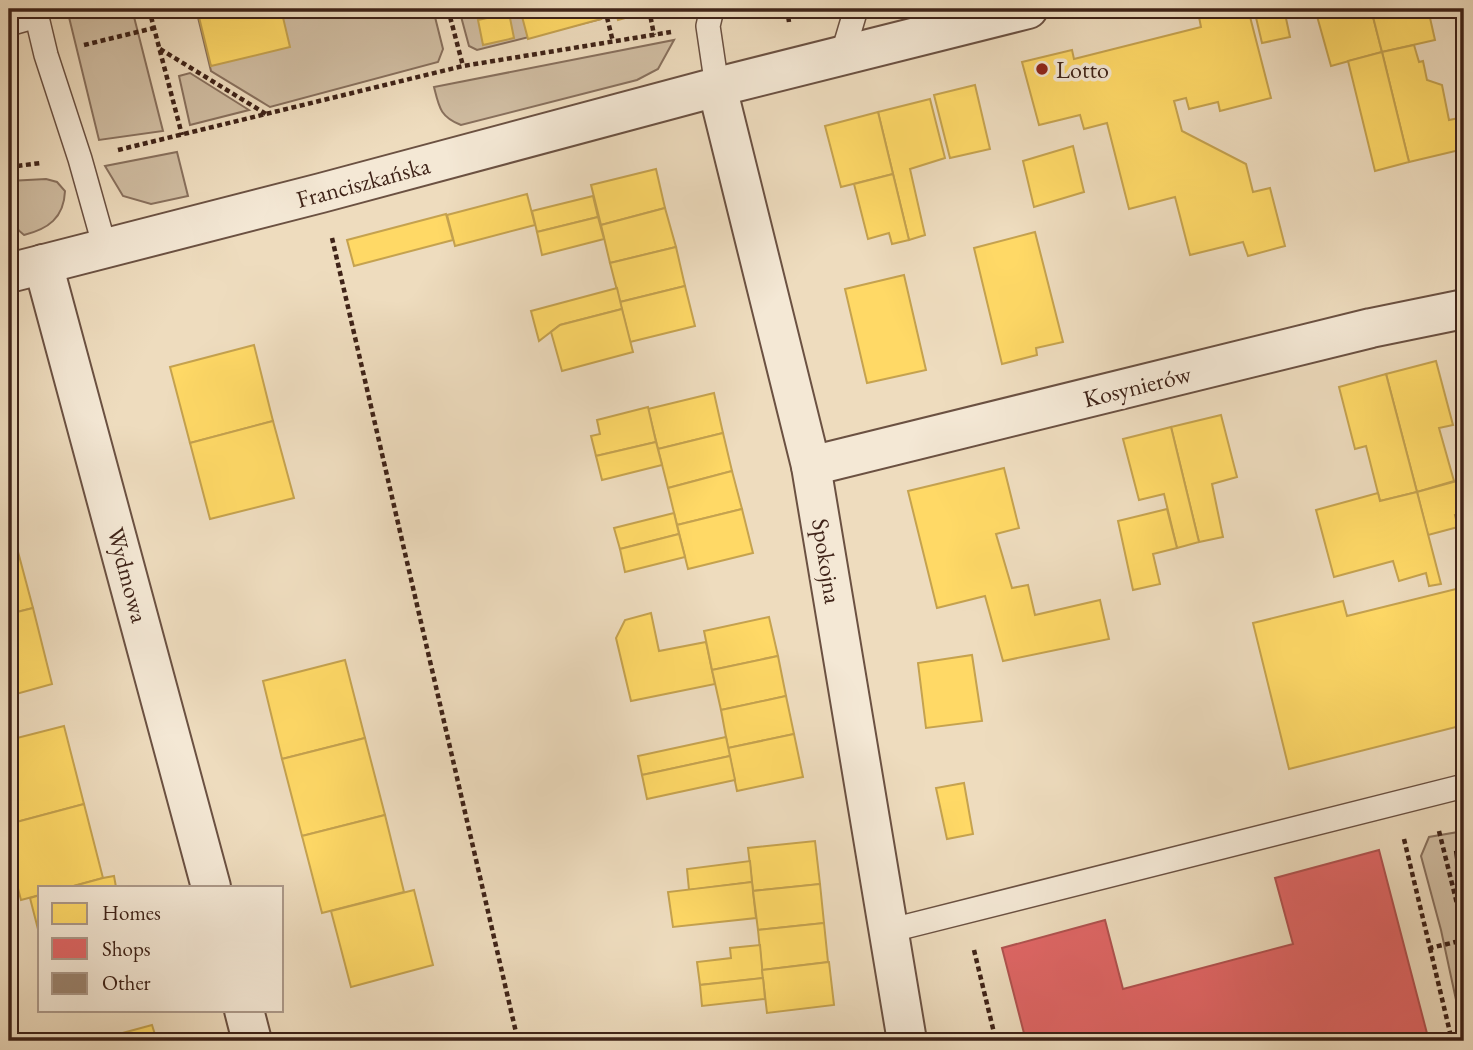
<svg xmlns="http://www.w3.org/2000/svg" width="1473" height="1050" font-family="'EB Garamond',serif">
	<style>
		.green { fill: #d0bda2; stroke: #88705d; stroke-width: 2 }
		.homes { fill: #ffd966; stroke: #c5a24f; stroke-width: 2 }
		.shops { fill: #e06666; stroke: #b0524f; stroke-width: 2 }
		.building { fill: #9a836e; stroke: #3f2318; stroke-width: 2 }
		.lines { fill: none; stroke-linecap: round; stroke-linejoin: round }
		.service-casing { stroke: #6b5142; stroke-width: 26 }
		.minor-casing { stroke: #6b5142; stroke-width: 42 }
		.path { stroke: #3f2318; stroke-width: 4.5; stroke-dasharray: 5 3.5; stroke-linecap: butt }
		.service { stroke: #f4e8d5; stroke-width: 23 }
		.minor { stroke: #f4e8d5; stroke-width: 38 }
		.poi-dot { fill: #8f2418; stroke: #f4e8d5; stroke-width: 2.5 }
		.labels { text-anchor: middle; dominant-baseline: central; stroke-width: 7; stroke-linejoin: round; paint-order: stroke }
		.poi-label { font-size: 24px; fill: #3f2318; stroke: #f4e8d5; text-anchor: start }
		.street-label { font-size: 24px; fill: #3f2318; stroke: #f4e8d5 }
	</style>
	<rect width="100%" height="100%" fill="#eedcbe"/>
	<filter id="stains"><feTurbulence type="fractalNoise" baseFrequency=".00286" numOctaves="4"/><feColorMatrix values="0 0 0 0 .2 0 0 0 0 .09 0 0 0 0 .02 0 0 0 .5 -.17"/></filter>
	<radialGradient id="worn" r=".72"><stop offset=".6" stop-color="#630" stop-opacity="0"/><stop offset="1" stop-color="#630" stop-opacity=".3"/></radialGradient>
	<g class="green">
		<polygon points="67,9 132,9 163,131 99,140"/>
		<polygon points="196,9 433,9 443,49 438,62 270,107 211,71"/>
		<polygon points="459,9 598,9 601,19 477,50 469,46"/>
		<path d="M 674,40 L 658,69 L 637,80 L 461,125 C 440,117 439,107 434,87 Z"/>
		<polygon points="190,73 249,110 190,125 179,76"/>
		<polygon points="177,152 188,196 151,204 123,196 105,166"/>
		<path d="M 46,179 L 57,182 L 65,191 C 64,218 48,229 24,235 C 5,221 9,203 9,181 Z"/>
		<polygon points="1464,831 1464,1037 1441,930 1421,856 1429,837"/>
	</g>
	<g class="homes">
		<polygon points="197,9 281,9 290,47 211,66"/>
		<polygon points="520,9 598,9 601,19 528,39"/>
		<polygon points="615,9 642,9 643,13 618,20"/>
		<polygon points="1231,9 1248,9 1271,98 1220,111 1218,102 1189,109 1186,98 1174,101 1182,131 1246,164 1253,192 1270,188 1285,246 1248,256 1243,242 1190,255 1175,197 1129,209 1107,123 1084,129 1080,115 1039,125 1022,62 1072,50 1074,59 1201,27 1199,17"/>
		<polygon points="1254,9 1284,9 1290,37 1262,43"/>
		<polygon points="1315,9 1371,9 1382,52 1331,66"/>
		<polygon points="1371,9 1428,9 1435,40 1382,52"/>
		<polygon points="509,13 514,38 483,45 478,20"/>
		<polygon points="1414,45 1419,62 1423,61 1427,80 1442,85 1449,120 1464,117 1464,149 1409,162 1382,52"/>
		<polygon points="1382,52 1409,162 1375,171 1348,61"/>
		<polygon points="975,85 990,149 950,158 934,95"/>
		<polygon points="9,99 17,130 9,132"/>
		<polygon points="930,99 945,158 910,169 925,235 909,240 878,112"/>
		<polygon points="878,112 893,174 841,187 825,126"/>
		<polygon points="1073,146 1084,192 1034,207 1023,161"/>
		<polygon points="656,169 665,208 601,225 591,185"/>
		<polygon points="893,174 909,240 892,244 889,233 868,239 854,184"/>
		<polygon points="527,194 535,225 455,246 447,215"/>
		<polygon points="593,196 598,217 537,232 532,211"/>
		<polygon points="665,208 676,247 610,263 601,225"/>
		<polygon points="446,214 453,240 354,266 347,240"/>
		<polygon points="598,217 604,239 542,255 537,232"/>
		<polygon points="1035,232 1063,342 1036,348 1037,355 1002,364 974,248"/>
		<polygon points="676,247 685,286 620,302 610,263"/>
		<polygon points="904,275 926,370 867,383 845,289"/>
		<polygon points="685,286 695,326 630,342 620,302"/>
		<polygon points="617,288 622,309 560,325 539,341 531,311"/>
		<polygon points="622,309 633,352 562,371 551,332 560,325"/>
		<polygon points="254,345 273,421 190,443 170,367"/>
		<polygon points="1436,361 1453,425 1439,428 1454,481 1417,492 1386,374"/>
		<polygon points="1386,374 1417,492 1380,501 1366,446 1355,449 1339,387"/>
		<polygon points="714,393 723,433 658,449 648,409"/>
		<polygon points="648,407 656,442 596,456 591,436 600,434 597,420"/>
		<polygon points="1221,415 1237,477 1212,484 1223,537 1199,542 1171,427"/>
		<polygon points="273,421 294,498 210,519 190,443"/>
		<polygon points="1171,427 1199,542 1177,548 1164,494 1139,500 1123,439"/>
		<polygon points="723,433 732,471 668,488 658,449"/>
		<polygon points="656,442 662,465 602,480 596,456"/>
		<polygon points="1004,468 1019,528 996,534 1012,588 1028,585 1035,615 1100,600 1109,639 1003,661 985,596 937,608 908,491"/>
		<polygon points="732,471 742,509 677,525 668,488"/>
		<polygon points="1464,479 1464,513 1455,515 1458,527 1428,535 1417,492"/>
		<polygon points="1417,492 1441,584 1429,586 1426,573 1399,581 1393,561 1334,577 1316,510 1378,493 1380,501"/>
		<polygon points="742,509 753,553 688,569 677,525"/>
		<polygon points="1167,509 1177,548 1153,554 1160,584 1133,590 1118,521"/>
		<polygon points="674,513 679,534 620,549 614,528"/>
		<polygon points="13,533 33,608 9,614 9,534"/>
		<polygon points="679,534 685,557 625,572 620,549"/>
		<polygon points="1464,587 1464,725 1289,769 1253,623 1343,601 1347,616"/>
		<polygon points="33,608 52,684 9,696 9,614"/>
		<polygon points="651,613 659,651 706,642 715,684 631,701 616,638 625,620"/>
		<polygon points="769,617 778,656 712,670 704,631"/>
		<polygon points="972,655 982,721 926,728 918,663"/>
		<polygon points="778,656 786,696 721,710 712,670"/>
		<polygon points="345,660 365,738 282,759 263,681"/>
		<polygon points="786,696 794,734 728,748 721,710"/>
		<polygon points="64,726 84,804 9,824 9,740"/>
		<polygon points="794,734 803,777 737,791 728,748"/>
		<polygon points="726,737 730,756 642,775 638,756"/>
		<polygon points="365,738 385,815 302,836 282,759"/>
		<polygon points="730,756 735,780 647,799 642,775"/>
		<polygon points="964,783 973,834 947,839 936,788"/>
		<polygon points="84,804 103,878 70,887 40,887 40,895 21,900 9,854 9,824"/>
		<polygon points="385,815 404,892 322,913 302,836"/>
		<polygon points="815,841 820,884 753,891 748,848"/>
		<polygon points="750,861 752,882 689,890 687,869"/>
		<polygon points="114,876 116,887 70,887 103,878"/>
		<polygon points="752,882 756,918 673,927 668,892"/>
		<polygon points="820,884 824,923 758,930 753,891"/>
		<polygon points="414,890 433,965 351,987 331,911"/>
		<polygon points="40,895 40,937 30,898"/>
		<polygon points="824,923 828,962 762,970 758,930"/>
		<polygon points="760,945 763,978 700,985 697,962 731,958 730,948"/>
		<polygon points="829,962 834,1005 767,1013 762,970"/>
		<polygon points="763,978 765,999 702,1006 700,985"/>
		<polygon points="152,1025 157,1041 93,1041"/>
	</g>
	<polygon class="shops" points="1379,850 1429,1041 1026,1041 1002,948 1105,920 1123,989 1293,944 1275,878"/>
	<polygon class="building" points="1464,851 1464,888 1460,889 1455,852"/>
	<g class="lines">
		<defs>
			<g id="service">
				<polyline points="35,9 46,55 80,159 105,248"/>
				<polyline points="712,9 708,26 717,87"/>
				<polyline points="9,24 37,16"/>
				<polyline points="842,56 856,9"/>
				<polyline points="888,931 1464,786"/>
			</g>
			<g id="minor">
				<polyline points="717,87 811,466 907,1041"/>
				<polyline points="43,264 211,887"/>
				<polyline points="9,273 321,193 717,87 1028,9"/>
				<polyline points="811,466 1371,328 1464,309"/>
				<polyline points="244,1010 252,1041"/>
			</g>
		</defs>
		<use href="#service" class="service-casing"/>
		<use href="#minor" class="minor-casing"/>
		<g class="path">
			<polyline points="149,9 182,135"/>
			<polyline points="448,9 463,66"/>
			<polyline points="605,9 613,42"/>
			<polyline points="649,9 654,35"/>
			<polyline points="787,9 789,22"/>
			<polyline points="84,45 154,28"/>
			<polyline points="160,49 266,114"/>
			<polyline points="118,150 463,66 671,32"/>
			<polyline points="9,167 41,163"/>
			<polyline points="332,238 518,1041"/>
			<polyline points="1439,831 1464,932"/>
			<polyline points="1404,839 1430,948 1464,940"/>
			<polyline points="1430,948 1452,1041"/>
			<polyline points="974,950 996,1041"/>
		</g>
		<use href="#service" class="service"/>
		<use href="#minor" class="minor"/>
	</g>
	<circle class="poi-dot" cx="1042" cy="69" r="7"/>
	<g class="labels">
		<g class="poi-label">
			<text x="1056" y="69">Lotto</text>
		</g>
		<g class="street-label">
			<text transform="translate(363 182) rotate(-15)">Franciszkańska</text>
			<text transform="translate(1137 386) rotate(-14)">Kosynierów</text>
			<text transform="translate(827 561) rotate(81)">Spokojna</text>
			<text transform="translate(128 575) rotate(75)">Wydmowa</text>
		</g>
	</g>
	<rect width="1473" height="1050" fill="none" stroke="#eedcbe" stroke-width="35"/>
	<rect x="10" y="10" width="1452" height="1029" fill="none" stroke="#3f2318" stroke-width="3.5"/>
	<rect x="18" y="18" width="1438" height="1015" fill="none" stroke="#3f2318" stroke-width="2"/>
	<rect x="38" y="886" width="245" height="126" fill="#f4e8d5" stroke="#ac9989" stroke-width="2"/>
	<rect x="52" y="903" width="35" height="21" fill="#ffd966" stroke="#ac9989" stroke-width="2"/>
	<text x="102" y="920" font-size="21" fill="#3f2318">Homes</text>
	<rect x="52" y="938" width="35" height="21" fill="#e06666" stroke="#ac9989" stroke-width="2"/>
	<text x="102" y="956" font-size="21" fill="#3f2318">Shops</text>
	<rect x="52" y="973" width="35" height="21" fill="#9a836e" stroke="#ac9989" stroke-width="2"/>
	<text x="102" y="990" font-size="21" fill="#3f2318">Other</text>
	<rect width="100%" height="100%" filter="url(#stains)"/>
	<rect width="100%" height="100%" fill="url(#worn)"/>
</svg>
